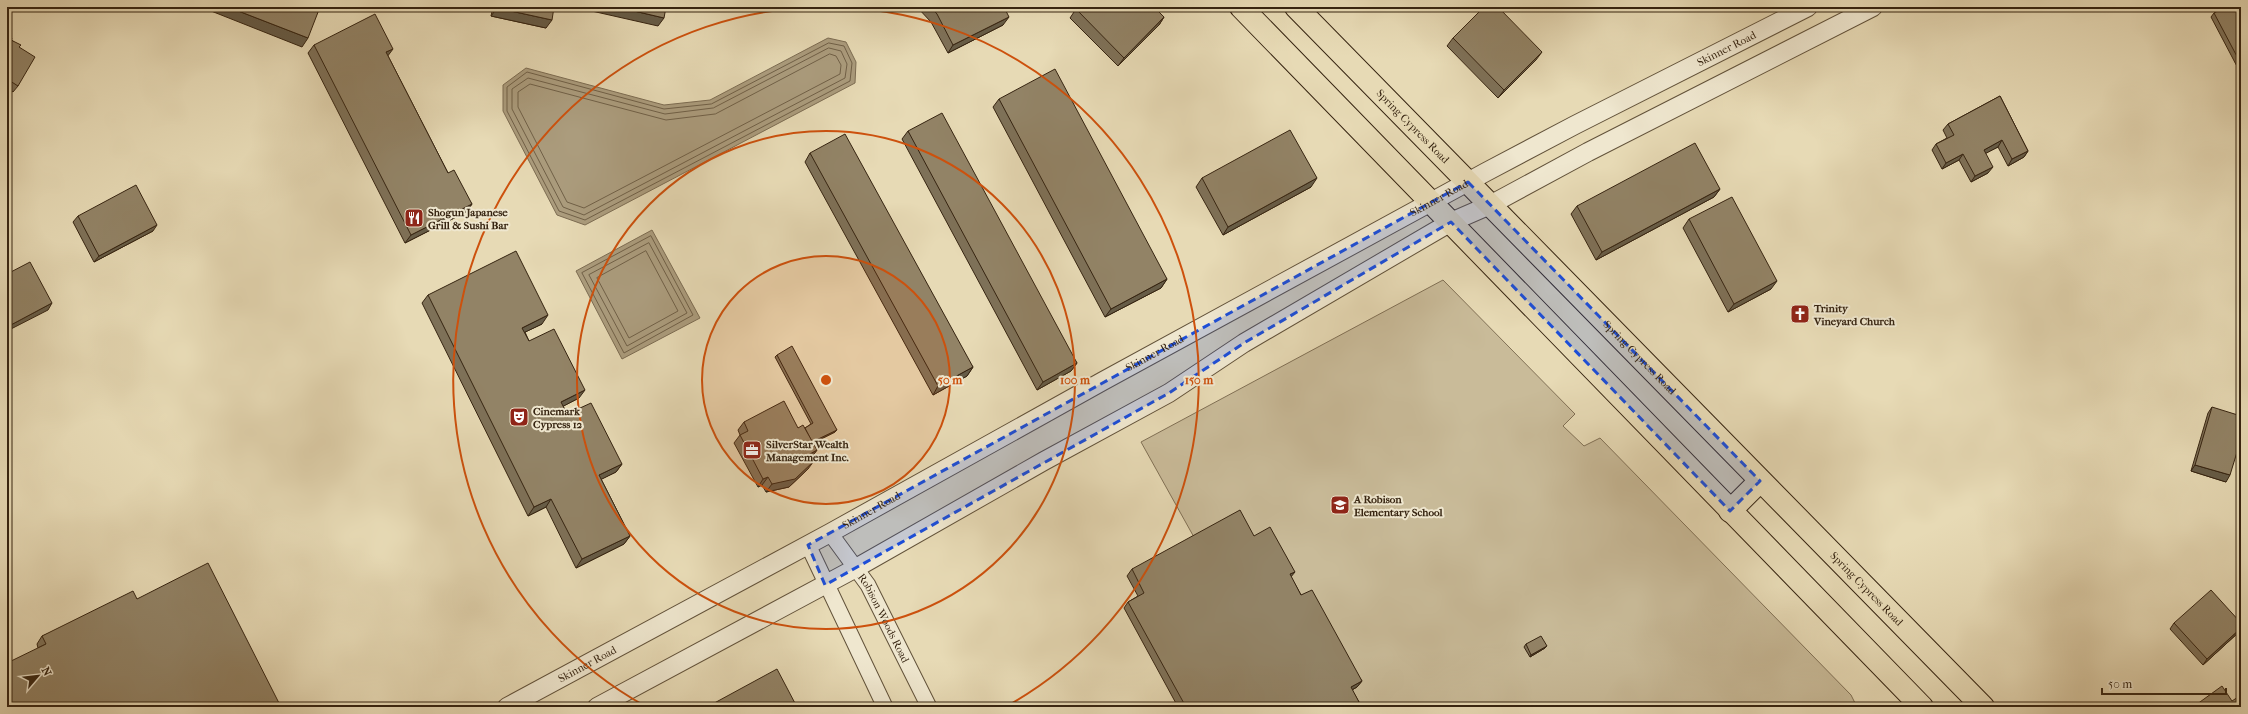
<svg xmlns="http://www.w3.org/2000/svg" width="2248" height="714" font-family="'IM FELL French Canon',serif">
	<style>
		.green { fill: #c9bb99; stroke: #807055 }
		.water { fill: #ab9c7d; stroke: #7c6c52 }
		.lines { fill: none; stroke-linecap: round; stroke-linejoin: round }
		.shore { stroke: #706047; stroke-width: 1 }
		.minor-casing { stroke: #62523a; stroke-width: 17 }
		.tertiary-casing { stroke: #62523a; stroke-width: 20 }
		.primary-casing { stroke: #362411; stroke-width: 24 }
		.minor { stroke: #efe7cf; stroke-width: 15 }
		.tertiary { stroke: #efe7cf; stroke-width: 18 }
		.primary { stroke: #e7dab5; stroke-width: 22 }
		.wall { fill: #7e7158; stroke: #362411 }
		.shaded-wall { fill: #665c47; stroke: #362411 }
		.building { fill: #928366; stroke: #362411 }
		.marked { fill: #1d4ed8; fill-opacity: 0.2; stroke: #1d4ed8; stroke-width: 3; stroke-dasharray: 8 5; stroke-linejoin: round }
		.ring { fill: none; stroke: #cd510d; stroke-width: 2 }
		.labels { text-anchor: middle; dominant-baseline: central; stroke-width: 4; stroke-linejoin: round; paint-order: stroke }
		.street-label { font-size: 11px; fill: #362411; stroke: #efe7cf }
		.poi-label { font-size: 11px; font-weight: bold; fill: #362411; stroke: #efe7cf; text-anchor: start }
		.centre { fill: #cd510d; stroke: #efe7cf; stroke-width: 2 }
		.ring-label { font-size: 12px; text-anchor: middle; font-weight: bold; fill: #cd510d; stroke: #efe7cf; stroke-width: 4; stroke-linejoin: round; paint-order: stroke }
	</style>
	<rect width="100%" height="100%" fill="#e7dab5"/>
	<filter id="stains"><feTurbulence type="fractalNoise" baseFrequency=".005" numOctaves="4"/><feColorMatrix values="0 0 0 0 .2 0 0 0 0 .09 0 0 0 0 .02 0 0 0 .5 -.17"/></filter>
	<radialGradient id="worn" r=".72"><stop offset=".6" stop-color="#630" stop-opacity="0"/><stop offset="1" stop-color="#630" stop-opacity=".3"/></radialGradient>
	<polygon class="green" points="1443,280 1575,414 1563,426 1584,446 1600,438 1851,695 1857,707 1354,707 1346,693 1357,687 1297,601 1250,542 1195,539 1141,442"/>
	<g class="water">
		<polygon points="828,38 846,42 856,62 855,83 585,225 557,215 503,111 503,85 526,68 664,105 710,100"/>
		<polygon points="652,230 700,318 622,359 576,271"/>
	</g>
	<g class="lines">
		<g class="shore">
			<polygon points="829,43 844,46 852,63 850,81 585,220 559,211 507,111 507,87 527,72 664,109 711,104"/>
			<polygon points="829,48 841,51 847,64 845,78 584,215 563,207 512,109 512,89 528,78 665,114 713,108"/>
			<polygon points="830,54 836,56 841,65 840,74 584,208 567,202 518,107 518,92 530,84 666,120 715,114"/>
			<polygon points="651,236 693,315 624,353 582,273"/>
			<polygon points="649,243 687,313 627,346 589,275"/>
			<polygon points="646,251 678,311 629,338 597,278"/>
		</g>
		<defs>
			<g id="minor">
				<path id="s1" d="M 830,533 L 868,585 L 929,707"/>
				<polyline points="808,545 885,707"/>
			</g>
			<g id="tertiary">
				<path id="s2" d="M 507,707 L 830,533 L 1103,381 L 1486,172 L 1575,125 L 1808,7"/>
				<polyline points="597,707 856,568 1044,461 1169,393 1244,343 1451,222 1490,205 1588,152 1873,7"/>
			</g>
			<g id="primary">
				<polyline points="1241,7 1922,707"/>
				<path id="s3" d="M 1296,7 L 1983,707"/>
				<polyline points="1730,511 1760,481"/>
			</g>
		</defs>
		<use href="#minor" class="minor-casing"/>
		<use href="#tertiary" class="tertiary-casing"/>
		<use href="#primary" class="primary-casing"/>
		<use href="#minor" class="minor"/>
		<use href="#tertiary" class="tertiary"/>
		<use href="#primary" class="primary"/>
	</g>
	<g class="wall">
		<polygon points="493,7 554,7 546,28 491,16"/>
		<polygon points="917,7 1004,7 1003,25 948,53 931,22"/>
		<polygon points="2241,7 2241,74 2211,17 2214,13"/>
		<polygon points="1076,9 1164,17 1159,25 1118,66 1070,18"/>
		<polygon points="7,35 19,47 18,86 13,92 7,88"/>
		<polygon points="1453,38 1536,60 1498,98 1447,46"/>
		<polygon points="314,45 388,56 448,173 472,204 466,212 405,243 308,53"/>
		<polygon points="2000,96 2028,151 2024,157 2008,166 1998,147 1985,153 1988,173 1971,182 1959,160 1942,169 1932,150 1936,144 1947,138 1943,130 1948,124"/>
		<polygon points="999,99 1167,279 1161,288 1105,317 993,107"/>
		<polygon points="908,131 1077,363 1071,371 1037,390 902,139"/>
		<polygon points="810,153 973,367 967,376 933,395 805,162"/>
		<polygon points="1202,178 1311,187 1223,235 1196,187"/>
		<polygon points="1720,189 1714,197 1596,260 1571,214 1577,206"/>
		<polygon points="78,216 153,231 94,262 73,222"/>
		<polygon points="1689,219 1771,289 1728,312 1683,228"/>
		<polygon points="428,295 542,324 525,332 529,341 579,398 563,406 567,414 622,464 616,472 601,479 630,536 624,544 576,568 546,507 528,516 422,303"/>
		<polygon points="777,355 837,430 835,432 813,443 817,450 812,457 808,469 789,487 766,492 762,485 758,487 734,443 740,435 738,430 744,422 798,428 805,428 811,424 775,357"/>
		<polygon points="2212,407 2226,482 2191,471 2208,413"/>
		<polygon points="1254,536 1291,577 1301,595 1362,681 1357,687 1352,690 1359,702 1355,707 1178,707 1124,608 1128,602 1138,596 1127,576 1132,569"/>
		<polygon points="137,599 38,648 37,644 42,636"/>
		<polygon points="2174,623 2241,623 2241,630 2239,632 2203,665 2170,629"/>
		<polygon points="1526,644 1547,646 1545,648 1530,657 1524,647"/>
	</g>
	<g class="shaded-wall">
		<polygon points="201,7 228,7 308,38 302,47"/>
		<polygon points="574,7 617,7 664,18 658,26"/>
		<polygon points="497,8 552,20 546,28 491,16"/>
		<polygon points="1009,17 1003,25 948,53 953,45"/>
		<polygon points="1164,17 1159,25 1118,66 1124,58"/>
		<polygon points="393,49 387,57 386,52"/>
		<polygon points="1542,52 1536,60 1498,98 1504,90"/>
		<polygon points="2002,140 1998,147 1979,157 1984,150"/>
		<polygon points="2028,151 2024,157 2008,166 2012,159"/>
		<polygon points="1963,154 1959,160 1942,169 1946,163"/>
		<polygon points="1993,167 1988,173 1971,182 1975,176"/>
		<polygon points="1317,178 1311,187 1223,235 1228,227"/>
		<polygon points="1720,189 1714,197 1596,260 1602,252"/>
		<polygon points="472,204 466,212 405,243 411,235"/>
		<polygon points="157,225 153,231 94,262 99,256"/>
		<polygon points="1167,279 1161,288 1105,317 1111,309"/>
		<polygon points="1777,281 1771,289 1728,312 1734,304"/>
		<polygon points="52,303 48,310 7,331 7,327"/>
		<polygon points="548,315 542,324 517,336 522,328"/>
		<polygon points="1077,363 1071,371 1037,390 1043,382"/>
		<polygon points="973,367 967,376 933,395 938,386"/>
		<polygon points="585,390 579,398 556,410 561,402"/>
		<polygon points="837,430 835,432 805,447 807,444"/>
		<polygon points="817,450 811,458 810,454"/>
		<polygon points="814,461 808,469 789,487 766,492 772,484"/>
		<polygon points="622,464 616,472 594,483 599,475"/>
		<polygon points="2195,465 2230,475 2226,482 2191,471"/>
		<polygon points="768,477 762,485 758,487 763,479"/>
		<polygon points="551,499 546,507 528,516 534,507"/>
		<polygon points="630,536 624,544 576,568 582,559"/>
		<polygon points="1295,572 1290,578 1290,574"/>
		<polygon points="2241,628 2241,630 2239,632 2203,665 2207,659"/>
		<polygon points="1547,646 1545,648 1530,657 1531,655"/>
		<polygon points="1362,681 1357,687 1346,693 1351,687"/>
		<polygon points="1359,702 1355,707 1350,707"/>
	</g>
	<g class="building">
		<polygon points="228,7 320,7 308,38"/>
		<polygon points="497,7 554,7 552,20 497,8"/>
		<polygon points="617,7 666,7 664,18"/>
		<polygon points="931,7 1004,7 1009,17 953,45 937,14"/>
		<polygon points="1078,7 1154,7 1164,17 1124,58 1076,9"/>
		<polygon points="1484,7 1498,7 1542,52 1504,90 1453,38"/>
		<polygon points="2225,7 2241,7 2241,64 2214,13"/>
		<polygon points="375,14 393,49 386,52 448,173 454,170 472,204 411,235 314,45"/>
		<polygon points="7,35 12,38 11,40 21,45 19,47 35,57 18,86 7,79"/>
		<polygon points="1055,69 1167,279 1111,309 999,99"/>
		<polygon points="2000,96 2028,151 2012,159 2002,140 1984,150 1993,167 1975,176 1963,154 1946,163 1936,144 1954,135 1948,124"/>
		<polygon points="942,113 1077,363 1043,382 908,131"/>
		<polygon points="1290,130 1317,178 1228,227 1202,178"/>
		<polygon points="845,134 973,367 938,386 810,153"/>
		<polygon points="1695,143 1720,189 1602,252 1577,206"/>
		<polygon points="136,185 157,225 99,256 78,216"/>
		<polygon points="1732,197 1777,281 1734,304 1689,219"/>
		<polygon points="516,251 548,315 522,328 529,341 554,329 585,390 561,402 567,414 591,403 622,464 599,475 630,536 582,559 551,499 534,507 428,295"/>
		<polygon points="30,262 52,303 7,327 7,274"/>
		<polygon points="792,346 837,430 812,442 805,428 813,423 777,355"/>
		<polygon points="784,401 798,428 803,425 817,450 810,454 814,461 795,479 772,484 768,477 763,479 740,435 748,431 744,422"/>
		<polygon points="2212,407 2241,416 2241,439 2230,475 2195,465"/>
		<polygon points="1240,510 1254,536 1270,527 1295,572 1290,574 1301,595 1312,590 1362,681 1351,687 1359,702 1350,707 1186,707 1128,602 1144,593 1132,569"/>
		<polygon points="208,563 281,707 7,707 7,663 46,644 42,636 133,591 137,599"/>
		<polygon points="2211,590 2241,623 2241,628 2207,659 2174,623"/>
		<polygon points="1541,636 1547,646 1531,655 1526,644"/>
		<polygon points="777,669 797,707 707,707"/>
		<polygon points="2222,686 2232,701 2241,695 2241,707 2193,707"/>
	</g>
	<path class="marked" d="M 1468,182 L 1760,481 L 1730,511 L 1451,222 L 1244,343 L 1169,393 L 825,585 L 808,545 Z"/>
	<circle cx="826" cy="380" r="124" fill="#cd510d" fill-opacity=".12"/>
	<g class="ring">
		<circle cx="826" cy="380" r="124"/>
		<circle cx="826" cy="380" r="249"/>
		<path d="M645 706A373 373 0 0 1 823 7M829 7A373 373 0 0 1 1007 706"/>
	</g>
	<defs>
		<symbol id="restaurant-square" viewBox="-11 -11 22 22"><rect x="-9" y="-9" width="18" height="18" rx="4" fill="#8f2418" stroke="#efe7cf"/><path d="M-5-6h1v4h1v-4h1v4h1v-4h1v5L-1.5 .5V6h-2V.5L-5-1ZM5-6V6H3V1.5H1.5Q1.5-4 5-6Z" fill="#fff"/></symbol>
		<symbol id="church-square" viewBox="-11 -11 22 22"><rect x="-9" y="-9" width="18" height="18" rx="4" fill="#8f2418" stroke="#efe7cf"/><path d="M-1.2-6h2.4v3.5h3.3v2.4h-3.3V6h-2.4V-.1h-3.3v-2.4h3.3Z" fill="#fff"/></symbol>
		<symbol id="theatre-square" viewBox="-11 -11 22 22"><rect x="-9" y="-9" width="18" height="18" rx="4" fill="#8f2418" stroke="#efe7cf"/><path d="M-5-5.5Q0-4 5-5.5V0Q5 5 0 6Q-5 5-5 0ZM-3.3-2.5H-1v1.5H-3.3ZM1-2.5H3.3v1.5H1ZM-2.8 1Q0 5.5 2.8 1Z" fill="#fff"/></symbol>
		<symbol id="office-square" viewBox="-11 -11 22 22"><rect x="-9" y="-9" width="18" height="18" rx="4" fill="#8f2418" stroke="#efe7cf"/><path d="M-6-3h4V-5.5h4V-3h4V5H-6ZM-1-4.5V-3h2v-1.5ZM-6 0V1H6V0Z" fill="#fff"/></symbol>
		<symbol id="school-square" viewBox="-11 -11 22 22"><rect x="-9" y="-9" width="18" height="18" rx="4" fill="#8f2418" stroke="#efe7cf"/><path d="M0-5L7-2L0 1L-7-2ZM-4 1L0 2.5L4 1V4Q0 6-4 4Z" fill="#fff"/></symbol>
	</defs>
	<g fill-rule="evenodd">
		<use href="#restaurant-square" x="403" y="207" width="22" height="22"/>
		<use href="#church-square" x="1789" y="303" width="22" height="22"/>
		<use href="#theatre-square" x="508" y="406" width="22" height="22"/>
		<use href="#office-square" x="741" y="439" width="22" height="22"/>
		<use href="#school-square" x="1329" y="494" width="22" height="22"/>
	</g>
	<g class="labels">
		<g class="street-label">
			<text stroke="none"><textPath href="#s2" startOffset="1386">Skinner Road</textPath></text>
			<text stroke="none"><textPath href="#s3" startOffset="167">Spring Cypress Road</textPath></text>
			<text stroke="none"><textPath href="#s2" startOffset="1062">Skinner Road</textPath></text>
			<text stroke="none"><textPath href="#s2" startOffset="738">Skinner Road</textPath></text>
			<text stroke="none"><textPath href="#s3" startOffset="491">Spring Cypress Road</textPath></text>
			<text stroke="none"><textPath href="#s2" startOffset="414">Skinner Road</textPath></text>
			<text stroke="none"><textPath href="#s3" startOffset="815">Spring Cypress Road</textPath></text>
			<text stroke="none"><textPath href="#s1" startOffset="101">Robison Woods Road</textPath></text>
			<text stroke="none"><textPath href="#s2" startOffset="91">Skinner Road</textPath></text>
		</g>
		<g class="poi-label">
			<text x="428" y="212">Shogun Japanese<tspan x="428" dy="13">Grill &amp; Sushi Bar</tspan></text>
			<text x="1814" y="308">Trinity<tspan x="1814" dy="13">Vineyard Church</tspan></text>
			<text x="533" y="411">Cinemark<tspan x="533" dy="13">Cypress 12</tspan></text>
			<text x="766" y="444">SilverStar Wealth<tspan x="766" dy="13">Management Inc.</tspan></text>
			<text x="1354" y="499">A Robison<tspan x="1354" dy="13">Elementary School</tspan></text>
		</g>
	</g>
	<circle cx="826" cy="380" r="6" class="centre"/>
	<g class="ring-label">
		<text x="950" y="384">50 m</text>
		<text x="1075" y="384">100 m</text>
		<text x="1199" y="384">150 m</text>
	</g>
	<rect width="2248" height="714" fill="none" stroke="#e7dab5" stroke-width="24"/>
	<rect x="8" y="8" width="2232" height="698" fill="none" stroke="#362411" stroke-width="2"/>
	<rect x="12" y="12" width="2224" height="690" fill="none" stroke="#362411"/>
	<g transform="translate(38 676) rotate(62)" stroke="#efe7cf" stroke-width="3" paint-order="stroke">
	<path d="M0-3L7 15L0 10L-7 15Z" fill="#362411"/>
	<text y="-6" font-size="11" font-weight="bold" text-anchor="middle" fill="#362411">N</text>
	</g>
	<path d="M2102 688v6h124v-6" fill="none" stroke="#362411" stroke-width="2"/>
	<text x="2108" y="688" font-size="12" fill="#362411" stroke="#efe7cf" stroke-width="3" paint-order="stroke">50 m</text>
	<rect width="100%" height="100%" filter="url(#stains)"/>
	<rect width="100%" height="100%" fill="url(#worn)"/>
</svg>
